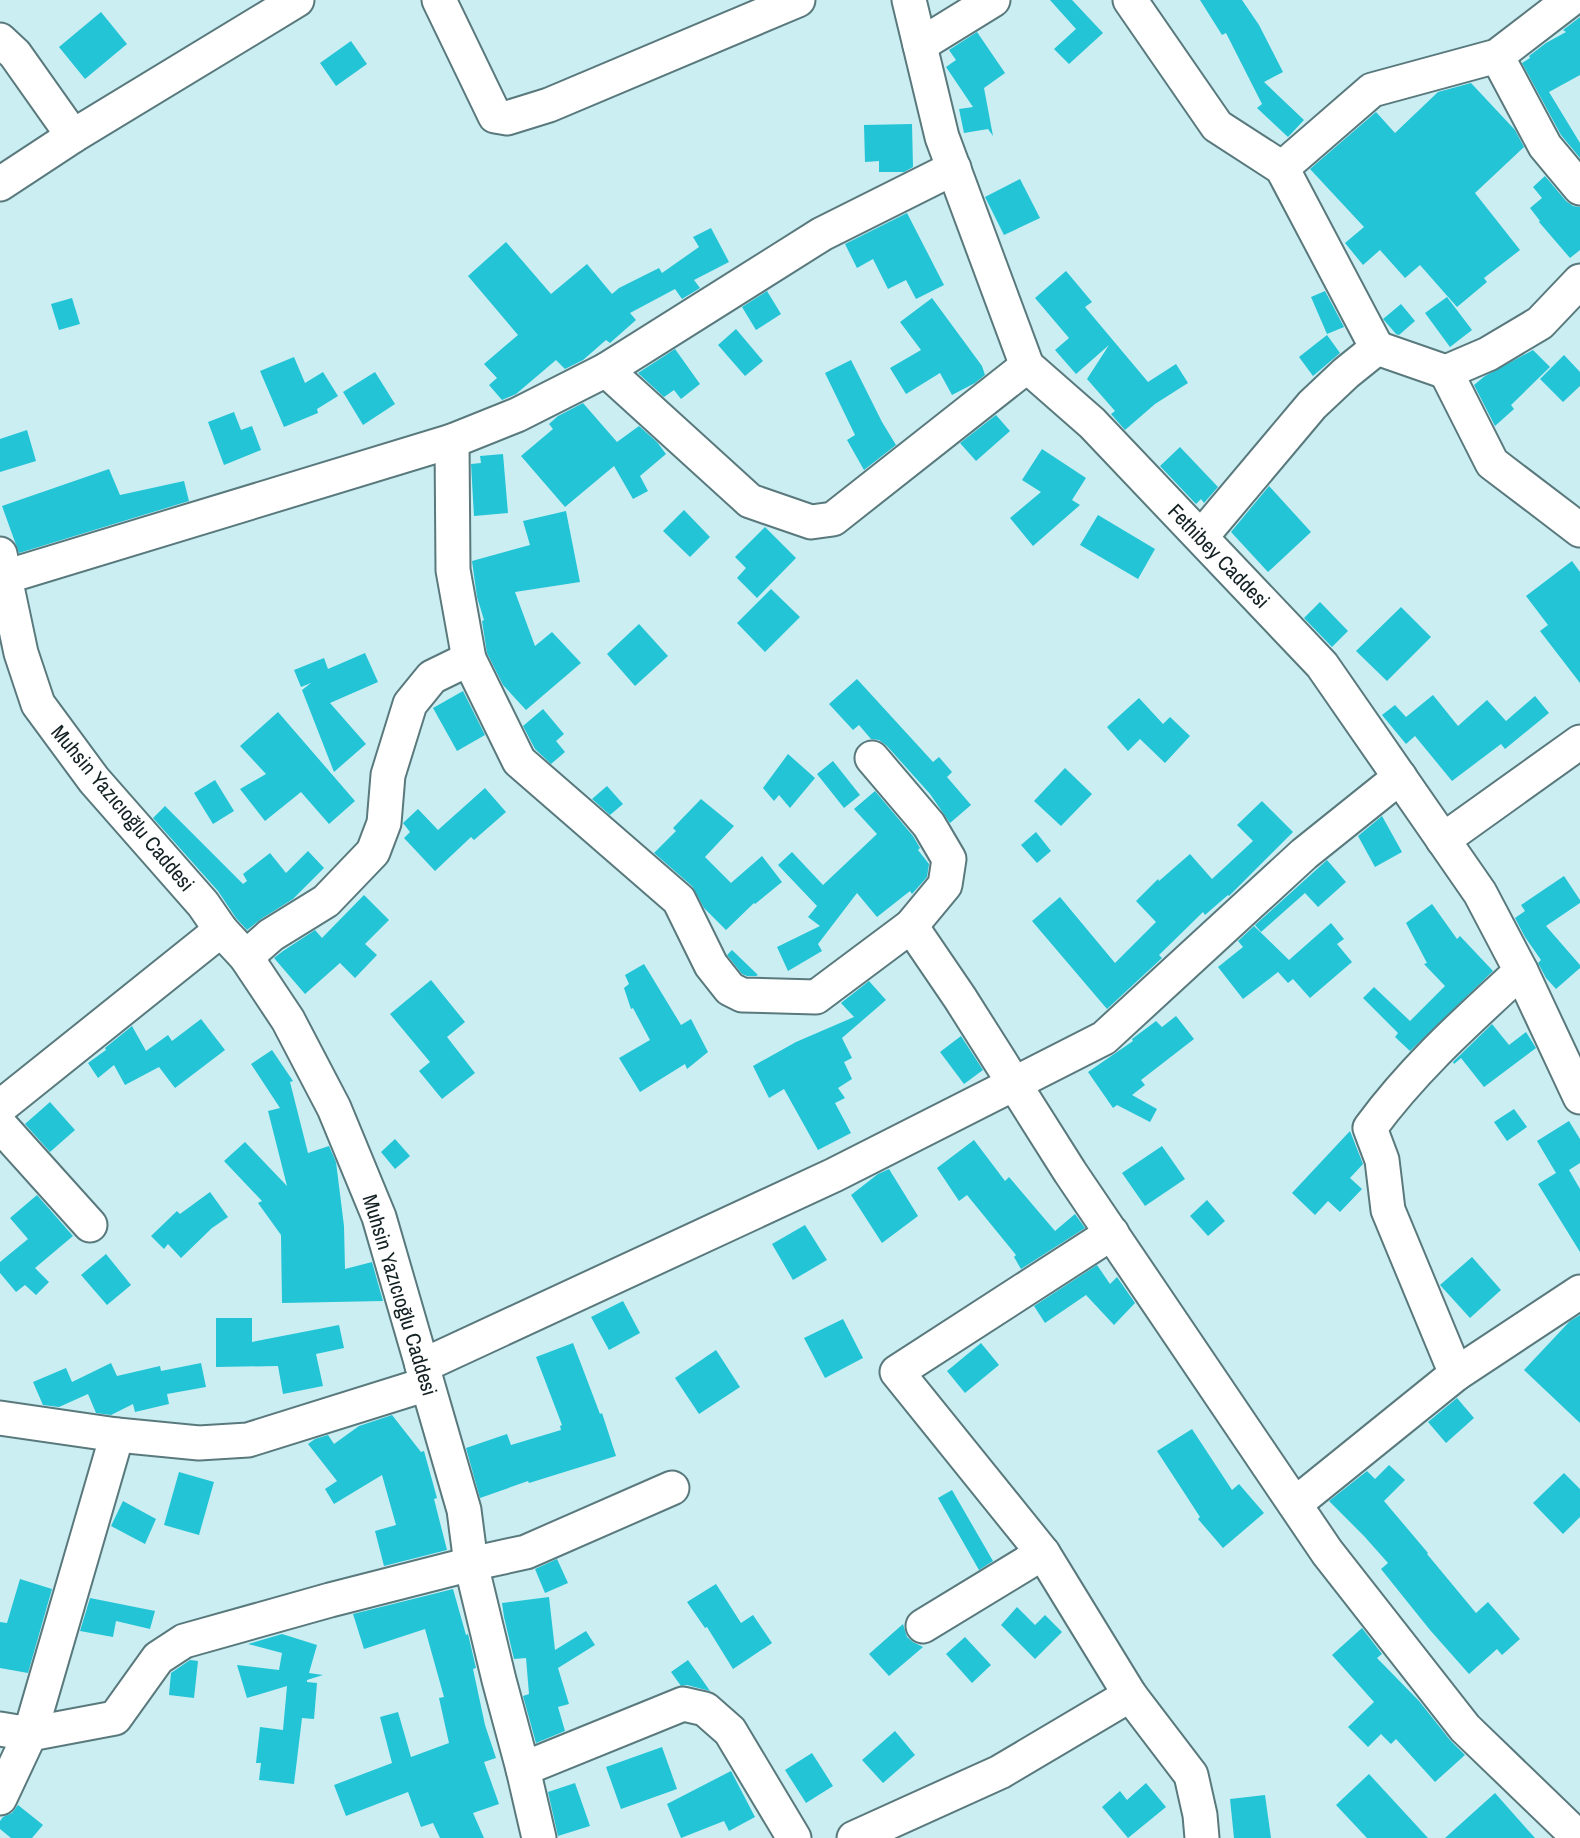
<svg xmlns="http://www.w3.org/2000/svg" width="1580" height="1838" font-family="'Archivo Narrow',sans-serif">
	<style>
		.building { fill: #23c4d5 }
		.lines { fill: none; stroke-linecap: round; stroke-linejoin: round }
		.minor-casing { stroke: #59797d; stroke-width: 37 }
		.minor { stroke: #fff; stroke-width: 33 }
		.labels { text-anchor: middle; dominant-baseline: central; stroke-width: 5; stroke-linejoin: round; paint-order: stroke }
		.street-label { font-size: 21px; fill: #142123; stroke: #fff }
	</style>
	<rect width="100%" height="100%" fill="#cbeef3"/>
	<g class="building">
		<polygon points="1050,0 1072,0 1103,33 1069,64 1054,49 1076,29"/>
		<polygon points="1200,0 1242,0 1259,25 1283,72 1264,82 1304,120 1288,137 1257,108 1262,104 1226,33 1222,35"/>
		<polygon points="101,12 127,44 85,79 59,47"/>
		<polygon points="1580,17 1580,75 1549,92 1580,143 1580,158 1561,135 1522,63 1530,58 1529,56 1546,43 1566,32 1563,30"/>
		<polygon points="977,32 1005,73 984,88 993,136 988,129 964,133 959,109 973,107 946,67 956,60 949,50"/>
		<polygon points="351,41 367,64 336,86 320,63"/>
		<polygon points="1471,83 1515,130 1524,147 1475,193 1520,250 1484,278 1487,282 1457,307 1420,265 1405,278 1380,250 1363,265 1345,243 1364,227 1310,169 1376,112 1395,133 1438,92"/>
		<polygon points="912,124 913,167 904,172 879,172 879,161 865,162 864,125"/>
		<polygon points="1545,176 1566,201 1573,206 1580,207 1580,250 1570,258 1539,222 1540,221 1530,208 1542,198 1533,187"/>
		<polygon points="1020,179 1040,218 1004,235 985,197"/>
		<polygon points="907,213 944,285 916,299 906,280 888,289 873,259 857,268 845,244"/>
		<polygon points="711,228 729,262 694,280 700,288 682,299 675,289 630,313 636,320 610,343 606,340 583,360 565,369 556,360 516,394 502,400 489,385 497,378 484,364 518,335 468,276 506,242 551,294 587,264 612,294 619,288 659,268 662,273 699,247 693,237"/>
		<polygon points="1066,271 1092,302 1085,307 1148,382 1176,364 1188,383 1155,404 1125,430 1111,414 1115,411 1087,379 1109,345 1076,374 1055,350 1069,338 1035,298"/>
		<polygon points="767,291 781,314 756,330 742,307"/>
		<polygon points="1325,291 1344,327 1327,334 1311,297"/>
		<polygon points="1447,297 1472,330 1450,347 1425,313"/>
		<polygon points="72,298 80,324 59,330 51,304"/>
		<polygon points="932,298 982,366 985,375 975,383 952,395 940,373 906,394 890,368 921,350 900,322"/>
		<polygon points="1401,304 1415,321 1399,335 1396,334 1383,319"/>
		<polygon points="736,329 763,361 745,376 718,345"/>
		<polygon points="1327,335 1340,353 1313,376 1299,357"/>
		<polygon points="675,349 700,384 681,399 674,390 664,397 638,373"/>
		<polygon points="1533,350 1550,367 1511,405 1514,409 1495,426 1474,385 1485,376"/>
		<polygon points="1564,355 1580,372 1580,386 1563,402 1540,379"/>
		<polygon points="294,357 305,383 323,372 338,396 317,409 318,413 284,427 260,371"/>
		<polygon points="851,360 882,422 896,445 864,470 847,440 855,435 825,373"/>
		<polygon points="375,372 395,404 363,425 343,392"/>
		<polygon points="583,403 617,442 639,426 657,442 666,454 640,476 648,491 633,499 614,466 565,507 521,456 553,429 549,424 558,416"/>
		<polygon points="234,412 241,430 252,426 261,450 224,465 208,422"/>
		<polygon points="996,415 1010,431 976,461 960,443"/>
		<polygon points="27,430 36,461 0,472 0,439"/>
		<polygon points="1180,447 1218,487 1204,503 1201,499 1196,504 1160,466"/>
		<polygon points="1042,449 1086,478 1072,500 1080,505 1033,546 1010,518 1041,492 1022,480"/>
		<polygon points="503,454 508,513 474,516 471,464 481,463 480,456"/>
		<polygon points="109,469 120,495 184,481 189,501 19,553 2,506"/>
		<polygon points="1269,486 1311,532 1268,572 1231,532"/>
		<polygon points="684,510 710,537 690,557 663,531"/>
		<polygon points="566,511 580,582 515,592 535,646 552,632 581,663 526,710 503,685 487,653 482,621 484,620 477,597 472,561 530,545 523,521"/>
		<polygon points="1098,515 1155,549 1138,579 1080,545"/>
		<polygon points="765,527 796,558 757,598 737,578 746,568 735,557"/>
		<polygon points="1572,561 1580,572 1580,683 1540,631 1548,625 1526,596"/>
		<polygon points="771,589 800,617 765,652 737,623"/>
		<polygon points="1320,602 1348,631 1332,647 1304,618"/>
		<polygon points="1401,607 1431,637 1387,681 1356,651"/>
		<polygon points="639,624 668,656 635,686 607,654"/>
		<polygon points="365,653 378,682 330,703 366,744 334,772 302,690 311,683 301,687 294,670 324,658 328,669"/>
		<polygon points="857,679 933,762 939,757 952,772 947,777 971,805 950,823 930,794 887,746 879,740 871,739 859,725 853,730 829,704"/>
		<polygon points="463,691 485,735 457,751 433,708"/>
		<polygon points="1433,695 1458,726 1487,700 1506,721 1535,696 1549,713 1505,749 1501,744 1452,781 1415,736 1406,744 1382,715 1395,705 1406,717"/>
		<polygon points="1139,698 1163,724 1170,717 1190,736 1165,763 1140,739 1128,751 1107,727"/>
		<polygon points="543,709 564,734 556,741 565,752 551,764 535,749 523,726"/>
		<polygon points="278,712 355,801 329,824 301,792 265,821 240,789 266,774 240,746"/>
		<polygon points="788,754 815,778 790,808 779,795 774,801 763,788"/>
		<polygon points="833,761 860,795 844,808 817,774"/>
		<polygon points="1065,768 1092,794 1061,826 1034,801"/>
		<polygon points="215,780 234,811 213,824 194,793"/>
		<polygon points="607,786 623,804 610,815 592,799"/>
		<polygon points="485,788 506,812 474,840 471,837 435,871 404,838 410,832 403,823 418,809 438,830"/>
		<polygon points="875,791 913,836 920,848 918,850 929,864 927,877 912,894 910,891 877,917 857,893 818,944 822,951 788,971 777,947 820,926 808,917 817,906 778,865 792,852 823,885 877,834 854,809"/>
		<polygon points="701,799 734,826 705,857 731,883 762,856 782,882 755,904 754,903 726,930 704,908 692,886 654,853 676,831 673,828"/>
		<polygon points="1262,801 1293,832 1229,896 1228,895 1205,915 1203,912 1159,955 1162,958 1107,1009 1032,921 1060,897 1115,963 1156,922 1136,901 1158,879 1159,881 1190,854 1212,879 1253,841 1237,825"/>
		<polygon points="165,806 243,884 247,881 243,874 270,853 286,873 308,851 324,868 293,899 261,919 247,930 236,918 218,891 153,818"/>
		<polygon points="1382,816 1402,852 1375,867 1358,836"/>
		<polygon points="1036,832 1051,851 1037,863 1021,845"/>
		<polygon points="1327,860 1346,882 1318,907 1305,893 1261,932 1255,925"/>
		<polygon points="1564,876 1580,900 1580,903 1546,926 1580,965 1580,968 1556,989 1546,978 1538,963 1541,960 1525,937 1515,918 1525,911 1521,905"/>
		<polygon points="364,895 389,920 365,944 377,955 355,978 340,963 305,994 274,958 283,951 315,930 322,938"/>
		<polygon points="1432,904 1457,939 1460,936 1493,971 1410,1051 1395,1037 1398,1033 1363,998 1374,987 1410,1021 1445,986 1424,964 1427,963 1406,923"/>
		<polygon points="1331,923 1344,939 1337,944 1352,962 1310,998 1293,979 1288,983 1278,972 1243,999 1218,967 1243,947 1238,941 1254,926 1289,960"/>
		<polygon points="732,950 758,975 756,976 747,976 742,974 727,955"/>
		<polygon points="644,964 681,1025 691,1019 708,1052 687,1069 685,1064 640,1092 619,1058 650,1040 633,1008 631,1009 624,988 629,984 625,975"/>
		<polygon points="431,980 465,1022 447,1037 475,1073 442,1099 419,1071 430,1062 390,1014"/>
		<polygon points="869,981 886,1000 842,1038 852,1058 844,1062 852,1079 838,1088 845,1098 835,1103 851,1133 818,1150 784,1089 769,1098 753,1066 796,1042 854,1017 841,1003"/>
		<polygon points="1176,1016 1194,1039 1141,1080 1145,1085 1132,1095 1157,1109 1150,1122 1117,1105 1113,1108 1088,1072 1133,1041 1132,1039 1156,1021 1162,1027"/>
		<polygon points="201,1019 225,1050 175,1088 159,1067 125,1085 114,1065 98,1078 88,1063 106,1050 105,1048 132,1026 146,1051 168,1035 172,1041"/>
		<polygon points="1492,1024 1509,1045 1526,1032 1536,1048 1484,1087 1461,1058 1454,1064 1453,1062"/>
		<polygon points="961,1036 983,1070 964,1084 940,1052"/>
		<polygon points="272,1050 293,1081 290,1082 308,1153 329,1146 336,1162 344,1226 345,1269 372,1262 383,1301 282,1303 281,1235 258,1203 262,1201 224,1161 245,1142 287,1186 268,1111 280,1108 251,1064"/>
		<polygon points="50,1102 75,1130 50,1152 25,1124"/>
		<polygon points="1514,1109 1527,1127 1507,1141 1494,1122"/>
		<polygon points="1569,1121 1580,1139 1580,1163 1569,1170 1580,1189 1580,1252 1538,1184 1556,1173 1537,1141"/>
		<polygon points="1350,1131 1363,1164 1350,1178 1362,1189 1340,1212 1328,1201 1315,1215 1292,1193"/>
		<polygon points="395,1139 410,1156 395,1169 381,1152"/>
		<polygon points="974,1140 1005,1181 1009,1177 1055,1231 1075,1214 1085,1228 1021,1269 1014,1257 1016,1255 967,1195 959,1201 937,1168"/>
		<polygon points="1162,1146 1185,1179 1145,1206 1122,1173"/>
		<polygon points="889,1169 918,1216 882,1243 851,1195 878,1174"/>
		<polygon points="210,1192 228,1217 212,1228 181,1258 168,1244 164,1249 151,1236 177,1211 180,1214"/>
		<polygon points="37,1195 73,1236 35,1268 49,1282 36,1295 25,1285 16,1292 0,1273 0,1262 28,1239 10,1218"/>
		<polygon points="1207,1200 1225,1221 1208,1236 1190,1216"/>
		<polygon points="805,1225 827,1260 793,1280 772,1244"/>
		<polygon points="106,1254 131,1285 107,1305 81,1275"/>
		<polygon points="1472,1257 1501,1290 1470,1318 1440,1285"/>
		<polygon points="1097,1265 1110,1284 1117,1277 1135,1303 1114,1325 1086,1295 1045,1323 1034,1306"/>
		<polygon points="623,1301 640,1333 609,1350 591,1317"/>
		<polygon points="1580,1315 1580,1423 1524,1370 1570,1321"/>
		<polygon points="216,1318 252,1318 252,1342 339,1325 344,1348 316,1354 323,1386 283,1394 278,1366 216,1367"/>
		<polygon points="843,1319 863,1358 825,1378 804,1338"/>
		<polygon points="573,1343 600,1414 602,1413 616,1456 529,1483 528,1481 480,1498 466,1448 507,1434 511,1445 561,1430 560,1426 562,1425 536,1357"/>
		<polygon points="981,1343 999,1365 965,1393 947,1371"/>
		<polygon points="716,1350 740,1387 699,1414 675,1378"/>
		<polygon points="111,1363 117,1376 160,1366 161,1371 201,1363 206,1387 167,1394 169,1404 135,1412 133,1404 111,1415 96,1413 88,1394 59,1407 43,1405 33,1382 66,1368 72,1382"/>
		<polygon points="1457,1398 1474,1418 1446,1443 1428,1422"/>
		<polygon points="392,1415 421,1452 424,1451 437,1498 434,1499 447,1550 384,1566 375,1531 396,1525 382,1475 334,1504 325,1489 337,1481 308,1444 315,1439 328,1435 334,1444 359,1426"/>
		<polygon points="1192,1429 1232,1490 1239,1484 1264,1513 1223,1548 1198,1519 1200,1517 1157,1451"/>
		<polygon points="1389,1465 1405,1480 1384,1501 1428,1553 1427,1554 1476,1613 1488,1602 1520,1639 1502,1655 1497,1649 1469,1674 1430,1630 1381,1569 1388,1563 1364,1536 1329,1501 1367,1471 1375,1479"/>
		<polygon points="179,1472 214,1482 199,1535 164,1525"/>
		<polygon points="1564,1473 1580,1489 1580,1517 1563,1534 1533,1503"/>
		<polygon points="952,1490 993,1561 979,1570 938,1498"/>
		<polygon points="123,1501 156,1519 145,1544 111,1526"/>
		<polygon points="557,1559 568,1583 545,1593 535,1569"/>
		<polygon points="20,1579 52,1589 28,1673 0,1668 0,1622 7,1623"/>
		<polygon points="716,1584 741,1623 753,1615 772,1643 733,1669 707,1627 705,1628 687,1602"/>
		<polygon points="453,1589 466,1635 468,1634 476,1668 473,1669 485,1725 496,1758 484,1762 499,1804 473,1813 484,1838 440,1838 433,1823 421,1827 408,1792 346,1816 334,1785 392,1763 380,1717 398,1712 411,1757 449,1743 439,1698 444,1697 425,1629 364,1649 353,1614"/>
		<polygon points="549,1597 555,1650 586,1631 595,1645 558,1668 569,1704 558,1707 565,1731 536,1743 523,1696 529,1694 526,1658 514,1659 504,1617 502,1603"/>
		<polygon points="90,1598 155,1611 150,1629 116,1621 113,1637 80,1631"/>
		<polygon points="1017,1607 1035,1625 1045,1615 1062,1632 1035,1659 1001,1625"/>
		<polygon points="903,1624 907,1637 913,1642 923,1647 889,1676 869,1654"/>
		<polygon points="1362,1628 1382,1654 1377,1658 1419,1701 1450,1740 1465,1755 1435,1782 1396,1739 1391,1744 1381,1734 1368,1747 1348,1727 1374,1702 1332,1655"/>
		<polygon points="282,1634 317,1645 309,1673 323,1675 307,1680 307,1682 317,1683 314,1719 302,1718 294,1784 259,1780 261,1763 256,1763 260,1727 283,1730 287,1686 247,1698 237,1665 279,1670 282,1653 248,1644"/>
		<polygon points="965,1637 991,1665 972,1683 946,1654"/>
		<polygon points="190,1660 198,1661 194,1698 169,1695 171,1673"/>
		<polygon points="688,1660 701,1678 710,1691 687,1685 681,1686 671,1672"/>
		<polygon points="895,1731 915,1755 883,1783 862,1760"/>
		<polygon points="662,1747 677,1789 621,1809 606,1767"/>
		<polygon points="812,1753 833,1786 806,1803 785,1770"/>
		<polygon points="731,1771 755,1817 729,1831 724,1821 681,1838 667,1804"/>
		<polygon points="1369,1774 1428,1838 1367,1838 1336,1805"/>
		<polygon points="575,1783 590,1826 558,1836 548,1792"/>
		<polygon points="1146,1783 1166,1807 1128,1838 1102,1807 1120,1791 1127,1800"/>
		<polygon points="1495,1793 1535,1838 1445,1838"/>
		<polygon points="1265,1795 1271,1838 1234,1838 1230,1799"/>
		<polygon points="18,1805 43,1825 32,1838 11,1838 0,1829 0,1821 3,1817 12,1813"/>
	</g>
	<g class="lines">
		<defs>
			<g id="minor">
				<polyline points="439,0 495,116 507,118 549,105 798,0"/>
				<polyline points="909,0 942,137 1027,366 1092,423 1322,665 1480,893 1521,971 1580,1097"/>
				<polyline points="1130,0 1217,126 1282,168 1377,348 1346,373 1312,405 1201,537"/>
				<polyline points="0,40 15,54 73,136"/>
				<polyline points="920,45 993,0"/>
				<polyline points="1497,56 1545,146 1580,188"/>
				<polyline points="1282,168 1372,90 1497,56 1570,0"/>
				<polyline points="0,184 73,136 297,0"/>
				<polyline points="1377,348 1446,372 1488,354 1540,323 1580,281"/>
				<polyline points="606,370 750,501 811,522 833,519 1027,366"/>
				<polyline points="1446,372 1492,463 1580,530"/>
				<polyline points="452,441 453,570 469,659 519,761 679,900 711,965 730,989 742,995 816,997 911,926 945,885 949,859 929,825 872,758"/>
				<polyline points="0,554 21,653 38,704 94,780 203,904 221,930 246,957 288,1020 334,1108 379,1217 464,1510 471,1564 499,1680 523,1769 539,1838"/>
				<polyline points="5,577 452,441 517,415 606,370 822,234 954,168"/>
				<polyline points="1443,840 1580,742"/>
				<polyline points="911,926 960,998 1070,1172 1327,1552 1465,1728 1576,1835"/>
				<polyline points="246,957 271,935 326,901 373,852 384,823 388,775 410,704 432,677 469,659"/>
				<polyline points="0,1107 221,930"/>
				<polyline points="0,1125 90,1225"/>
				<polyline points="1112,1233 897,1372 1043,1553 1130,1695 1191,1775 1200,1815 1202,1838"/>
				<polyline points="422,1366 834,1175 1104,1038 1304,854 1400,777"/>
				<path d="M 1456,1374 L 1388,1210 L 1382,1160 L 1370,1128 C 1414,1068 1467,1021 1521,971"/>
				<polyline points="0,1418 117,1435 199,1443 248,1440 427,1384"/>
				<polyline points="1295,1504 1456,1374 1580,1292"/>
				<polyline points="923,1626 1043,1553"/>
				<polyline points="0,1729 30,1734 115,1718 158,1658 184,1641 330,1600 471,1564 526,1552 672,1488"/>
				<polyline points="523,1769 683,1704 705,1709 730,1731 794,1838"/>
				<polyline points="0,1798 30,1734 117,1435"/>
				<polyline points="854,1838 1000,1772 1130,1695"/>
			</g>
		</defs>
		<use href="#minor" class="minor-casing"/>
		<use href="#minor" class="minor"/>
	</g>
	<g class="labels">
		<g class="street-label">
			<text transform="translate(1219 556) rotate(46)">Fethibey Caddesi</text>
			<text transform="translate(123 808) rotate(50)">Muhsin Yazıcıoğlu Caddesi</text>
			<text transform="translate(400 1295) rotate(73)">Muhsin Yazıcıoğlu Caddesi</text>
		</g>
	</g>
</svg>
